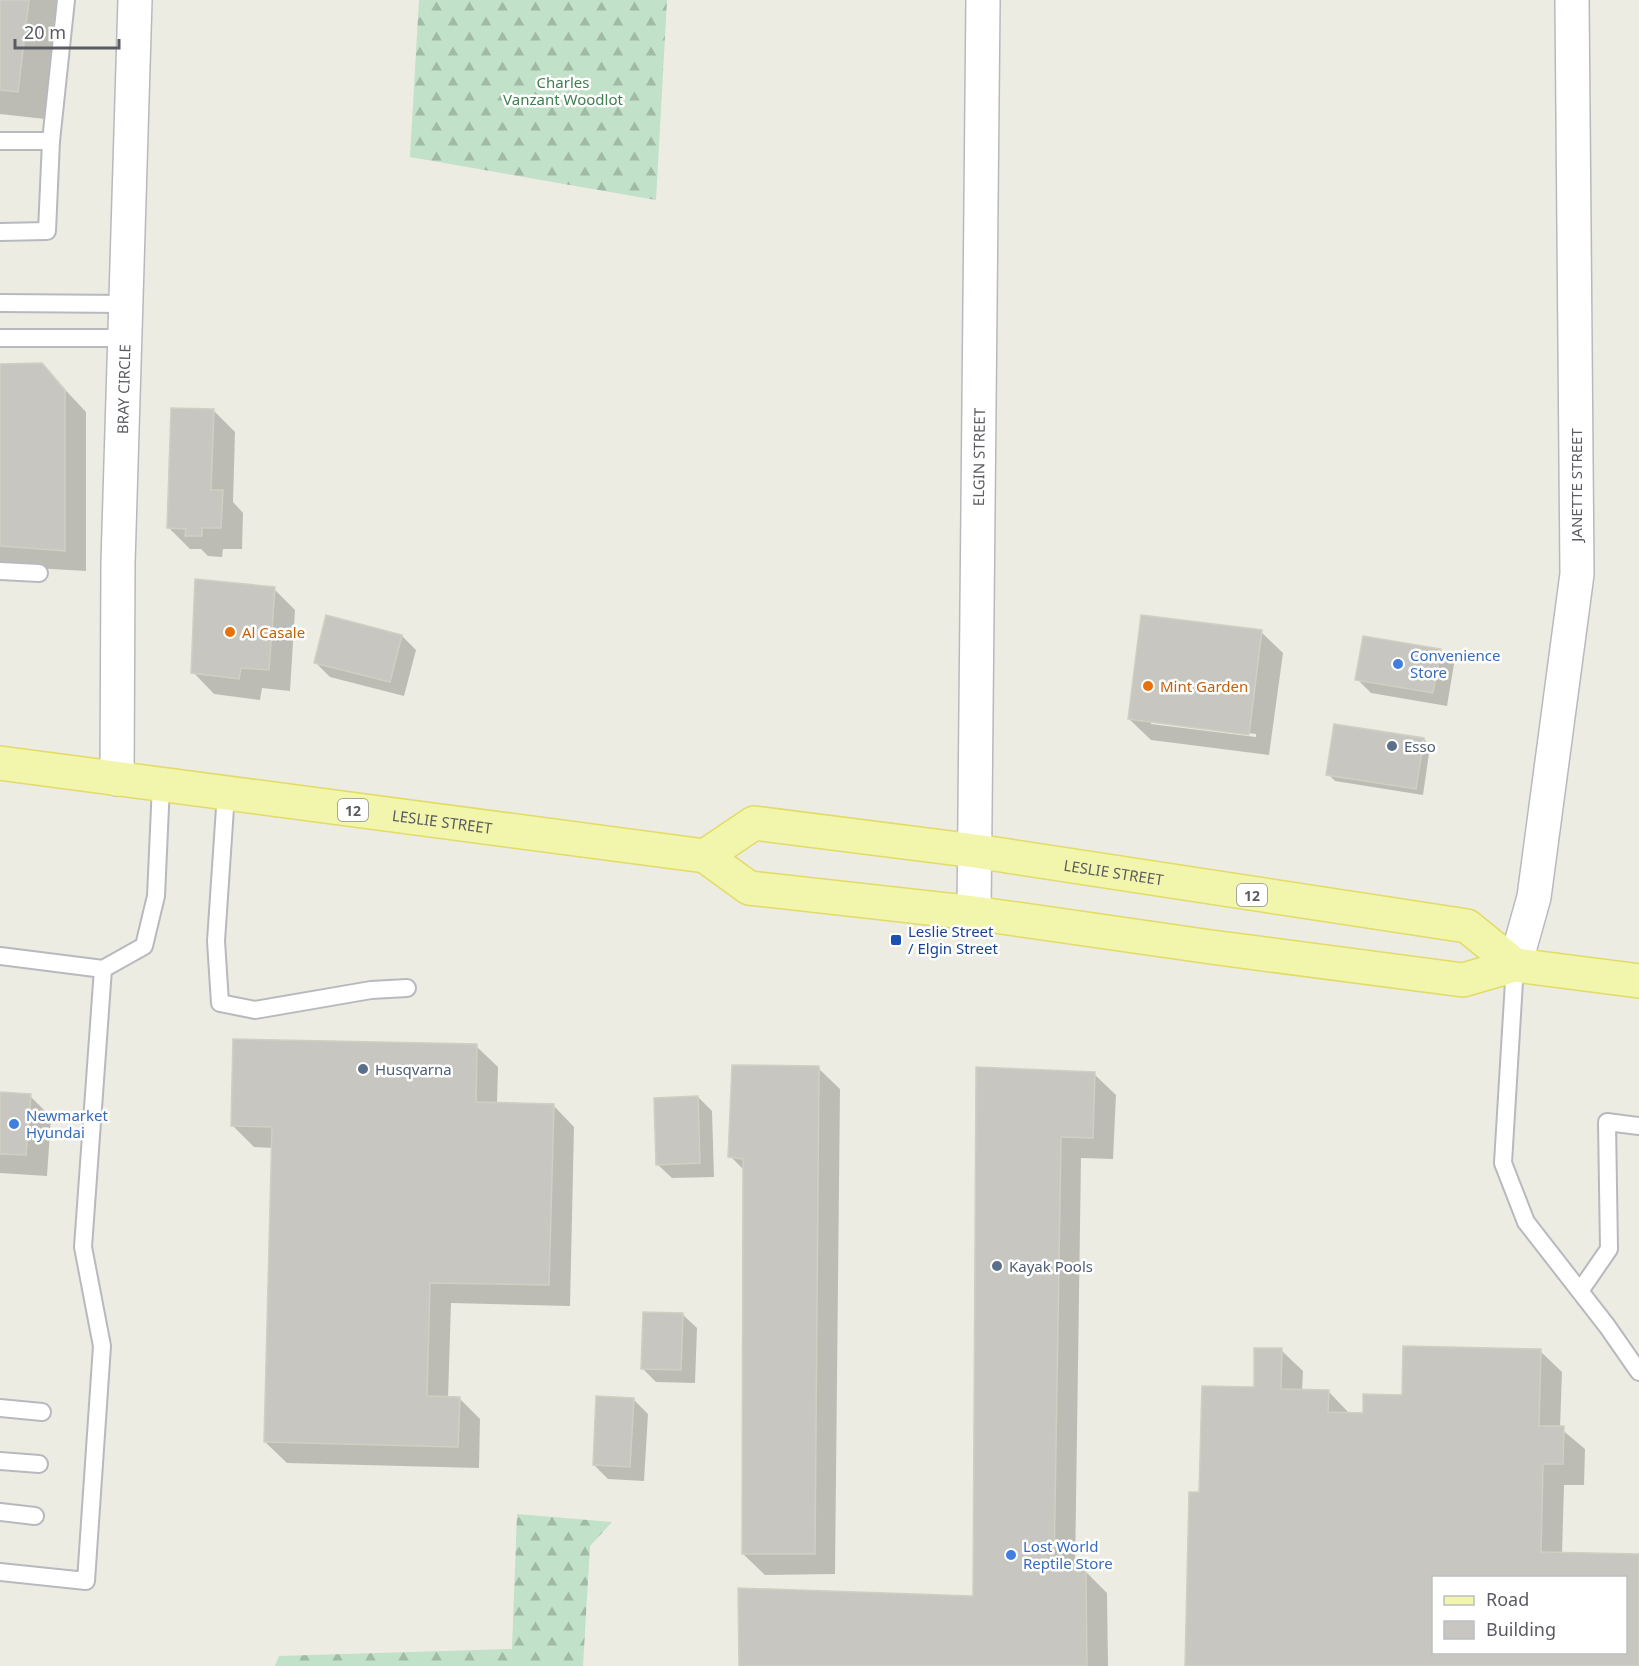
<svg xmlns="http://www.w3.org/2000/svg" width="1639" height="1666" font-family="'Noto Sans',sans-serif">
	<style>
		.forest { fill: url(#forest-firs) }
		.shadow { fill: #0003; fill-rule: evenodd }
		.building { fill: #c7c6c0; stroke: #d0cfc2; stroke-width: 1.5; fill-rule: evenodd }
		.lines { fill: none; stroke-linecap: round; stroke-linejoin: round }
		.service-casing { stroke: #b8b9be; stroke-width: 20 }
		.minor-casing { stroke: #b8b9be; stroke-width: 36 }
		.tertiary-casing { stroke: #b8b9be; stroke-width: 36 }
		.primary-casing { stroke: #e2db65; stroke-width: 36 }
		.service { stroke: #fff; stroke-width: 16 }
		.minor { stroke: #fff; stroke-width: 33 }
		.tertiary { stroke: #fff; stroke-width: 33 }
		.primary { stroke: #f2f6ad; stroke-width: 33 }
		.food-dot { fill: #e8710a; stroke: #fff; stroke-width: 2 }
		.shop-dot { fill: #3f7fe0; stroke: #fff; stroke-width: 2 }
		.service-dot { fill: #5c6f8a; stroke: #fff; stroke-width: 2 }
		.transit-dot { fill: #1a4fb4; stroke: #fff; stroke-width: 2 }
		.labels { text-anchor: middle; dominant-baseline: central; stroke-width: 5; stroke-linejoin: round; paint-order: stroke }
		.shield { fill: #fff; stroke: #8c8d91; stroke-width: 1.5 }
		.shield-label { font-size: 14px; font-weight: bold; fill: #5b5c62 }
		.park-label { font-size: 15px; fill: #3d7f4f; stroke: #fff }
		.street-label { font-size: 15px; fill: #5b5c62; stroke: #fff }
		.food-label { font-size: 15px; fill: #c56008; stroke: #fff; text-anchor: start }
		.shop-label { font-size: 15px; fill: #366cbe; stroke: #fff; text-anchor: start }
		.service-label { font-size: 15px; fill: #4e5e75; stroke: #fff; text-anchor: start }
		.transit-label { font-size: 15px; fill: #164399; stroke: #fff; text-anchor: start }
	</style>
	<defs>
		<pattern id="forest-firs" width="22" height="20" patternUnits="userSpaceOnUse" patternTransform="scale(1.5)"><rect width="22" height="20" fill="#c1e1c8"/><path d="M5 1l3.5 6h-7zM16 11l3.5 6h-7z" fill="#a0baa6"/></pattern>
	</defs>
	<rect width="100%" height="100%" fill="#ecece3"/>
	<g class="forest">
		<polygon points="419,0 667,0 656,200 410,157"/>
		<polygon points="517,1514 612,1522 590,1546 583,1666 275,1666 279,1656 512,1649"/>
	</g>
	<g class="shadow">
		<polygon points="0,0 61,0 45,119 0,114"/>
		<polygon points="41,364 86,412 86,571 0,566 0,365"/>
		<polygon points="214,411 235,432 233,502 243,513 242,549 223,549 222,557 208,556 201,549 190,549 169,528"/>
		<polygon points="274,589 295,610 290,691 262,688 260,700 214,694 193,672"/>
		<path d="M 1261,632 L 1283,653 L 1269,755 L 1151,740 L 1129,719 ZM 1151,721 L 1256,734 L 1256,737 L 1151,724 Z"/>
		<polygon points="402,636 416,650 404,696 330,677 316,663"/>
		<polygon points="1440,650 1454,664 1447,706 1371,693 1357,679"/>
		<polygon points="1424,739 1430,746 1423,795 1335,781 1328,774"/>
		<polygon points="476,1046 498,1067 497,1104 553,1105 574,1127 570,1306 451,1303 448,1398 459,1398 480,1419 479,1468 287,1463 265,1442 273,1148 254,1147 233,1126"/>
		<polygon points="818,1068 840,1089 835,1574 765,1575 743,1554 745,1171 730,1156"/>
		<polygon points="977,1069 1094,1074 1116,1095 1113,1159 1081,1158 1075,1572 1086,1572 1107,1593 1108,1666 740,1666 975,1597"/>
		<polygon points="0,1094 30,1096 51,1117 47,1176 0,1173"/>
		<polygon points="698,1097 712,1111 714,1177 672,1178 657,1164"/>
		<polygon points="682,1314 697,1328 695,1383 656,1382 642,1368"/>
		<path d="M 1281,1350 L 1303,1371 L 1302,1391 L 1328,1391 L 1349,1413 L 1364,1414 L 1404,1396 L 1540,1351 L 1562,1372 L 1560,1428 L 1585,1449 L 1584,1485 L 1564,1485 L 1562,1554 L 1639,1555 L 1639,1666 L 1187,1666 L 1201,1494 L 1255,1389 ZM 1434,1578 L 1626,1578 L 1626,1652 L 1434,1652 Z"/>
		<polygon points="634,1400 648,1414 644,1481 608,1479 594,1465"/>
	</g>
	<g class="building">
		<polygon points="0,0 29,0 18,92 0,90"/>
		<polygon points="42,363 65,390 65,551 0,546 0,364"/>
		<polygon points="171,408 214,409 211,490 223,490 221,528 202,528 202,536 185,536 186,529 167,528"/>
		<polygon points="195,579 275,587 269,670 241,668 239,679 191,673"/>
		<polygon points="326,615 402,635 390,682 314,663"/>
		<polygon points="1141,615 1262,630 1249,735 1128,719"/>
		<polygon points="1363,636 1441,649 1433,693 1355,680"/>
		<polygon points="1334,724 1424,738 1416,789 1326,775"/>
		<polygon points="233,1039 477,1044 476,1102 554,1104 549,1285 430,1283 427,1396 460,1397 458,1447 264,1442 272,1127 231,1126"/>
		<polygon points="732,1065 819,1066 815,1554 742,1554 743,1159 728,1157"/>
		<polygon points="976,1067 1095,1072 1093,1138 1061,1137 1054,1570 1086,1570 1087,1666 739,1666 738,1588 973,1596"/>
		<polygon points="0,1092 31,1094 26,1155 0,1154"/>
		<polygon points="698,1096 700,1163 656,1165 654,1098"/>
		<polygon points="643,1312 683,1313 681,1370 641,1369"/>
		<path d="M 1403,1346 L 1541,1349 L 1539,1426 L 1564,1426 L 1563,1464 L 1543,1464 L 1541,1552 L 1639,1554 L 1639,1666 L 1185,1666 L 1189,1492 L 1199,1492 L 1202,1386 L 1254,1387 L 1254,1348 L 1282,1348 L 1281,1389 L 1329,1390 L 1328,1412 L 1363,1413 L 1363,1394 L 1402,1395 ZM 1434,1578 L 1626,1578 L 1626,1652 L 1434,1652 Z"/>
		<polygon points="596,1396 634,1398 630,1467 593,1465"/>
	</g>
	<g class="lines">
		<defs>
			<g id="service">
				<polyline points="0,141 51,141"/>
				<polyline points="0,232 47,231 51,141 66,0"/>
				<polyline points="0,303 127,304"/>
				<polyline points="0,338 126,338"/>
				<polyline points="0,571 39,573"/>
				<polyline points="226,793 216,941 220,1003 255,1010 371,990 407,988"/>
				<polyline points="0,956 103,969 144,946 156,896 161,785"/>
				<polyline points="1515,965 1503,1163 1526,1222 1607,1326 1639,1372"/>
				<polyline points="1580,1291 1609,1249 1607,1122 1639,1126"/>
				<polyline points="0,1408 42,1412"/>
				<polyline points="0,1461 39,1464"/>
				<polyline points="0,1512 35,1516"/>
				<polyline points="0,1572 86,1581 102,1346 83,1247 103,969"/>
			</g>
			<g id="minor">
				<path id="s1" d="M 117,779 L 118,563 L 135,0"/>
				<polyline points="1515,965 1534,897 1577,574 1572,0"/>
			</g>
			<g id="tertiary">
				<path id="s2" d="M 974,913 L 983,0"/>
			</g>
			<g id="primary">
				<path id="s3" d="M 0,763 L 705,856 L 749,888 L 974,913 L 1211,947 L 1463,980 L 1515,965 L 1639,981"/>
				<path id="s4" d="M 705,856 L 754,823 L 975,851 L 1467,926 L 1515,965"/>
			</g>
		</defs>
		<use href="#service" class="service-casing"/>
		<use href="#minor" class="minor-casing"/>
		<use href="#tertiary" class="tertiary-casing"/>
		<use href="#primary" class="primary-casing"/>
		<use href="#service" class="service"/>
		<use href="#minor" class="minor"/>
		<use href="#tertiary" class="tertiary"/>
		<use href="#primary" class="primary"/>
	</g>
	<g class="food-dot">
		<circle cx="230" cy="632" r="6"/>
		<circle cx="1148" cy="686" r="6"/>
	</g>
	<g class="shop-dot">
		<circle cx="1398" cy="664" r="6"/>
		<circle cx="14" cy="1124" r="6"/>
		<circle cx="1011" cy="1555" r="6"/>
	</g>
	<g class="service-dot">
		<circle cx="1392" cy="746" r="6"/>
		<circle cx="363" cy="1069" r="6"/>
		<circle cx="997" cy="1266" r="6"/>
	</g>
	<rect class="transit-dot" x="890" y="934" width="12" height="12" rx="3"/>
	<g class="labels">
		<g class="shield">
			<rect x="338" y="799" width="30" height="22" rx="4.5"/>
			<rect x="1237" y="884" width="30" height="22" rx="4.5"/>
		</g>
		<g class="shield-label">
			<text x="353" y="810">12</text>
			<text x="1252" y="895">12</text>
		</g>
		<g class="park-label">
			<text x="563" y="82">Charles<tspan x="563" dy="17">Vanzant Woodlot</tspan></text>
		</g>
		<g class="street-label">
			<text stroke="none"><textPath href="#s1" startOffset="390">BRAY CIRCLE</textPath></text>
			<text stroke="none"><textPath href="#s2" startOffset="456">ELGIN STREET</textPath></text>
			<text transform="translate(1576 485) rotate(-90)">JANETTE STREET</text>
			<text stroke="none"><textPath href="#s3" startOffset="446">LESLIE STREET</textPath></text>
			<text stroke="none"><textPath href="#s4" startOffset="422">LESLIE STREET</textPath></text>
		</g>
		<g class="food-label">
			<text x="242" y="632">Al Casale</text>
			<text x="1160" y="686">Mint Garden</text>
		</g>
		<g class="shop-label">
			<text x="1410" y="655">Convenience<tspan x="1410" dy="17">Store</tspan></text>
			<text x="26" y="1115">Newmarket<tspan x="26" dy="17">Hyundai</tspan></text>
			<text x="1023" y="1546">Lost World<tspan x="1023" dy="17">Reptile Store</tspan></text>
		</g>
		<g class="service-label">
			<text x="1404" y="746">Esso</text>
			<text x="375" y="1069">Husqvarna</text>
			<text x="1009" y="1266">Kayak Pools</text>
		</g>
		<g class="transit-label">
			<text x="908" y="931">Leslie Street<tspan x="908" dy="17">/ Elgin Street</tspan></text>
		</g>
	</g>
	<rect x="1432" y="1576" width="195" height="78" fill="#ffffff" stroke="#bdbec0" stroke-width="1.5"/>
	<rect x="1444" y="1596" width="30" height="9" fill="#f2f6ad" stroke="#bdbec0" stroke-width="1.5"/>
	<text x="1486" y="1606" font-size="18" fill="#5b5c62">Road</text>
	<rect x="1444" y="1621" width="30" height="18" fill="#c7c6c0" stroke="#bdbec0" stroke-width="1.5"/>
	<text x="1486" y="1636" font-size="18" fill="#5b5c62">Building</text>
	<path d="M15 39v9h104v-9" fill="none" stroke="#5b5c62" stroke-width="3"/>
	<text x="24" y="39" font-size="18" fill="#5b5c62" stroke="#ffffff" stroke-width="4.5" paint-order="stroke">20 m</text>
</svg>
